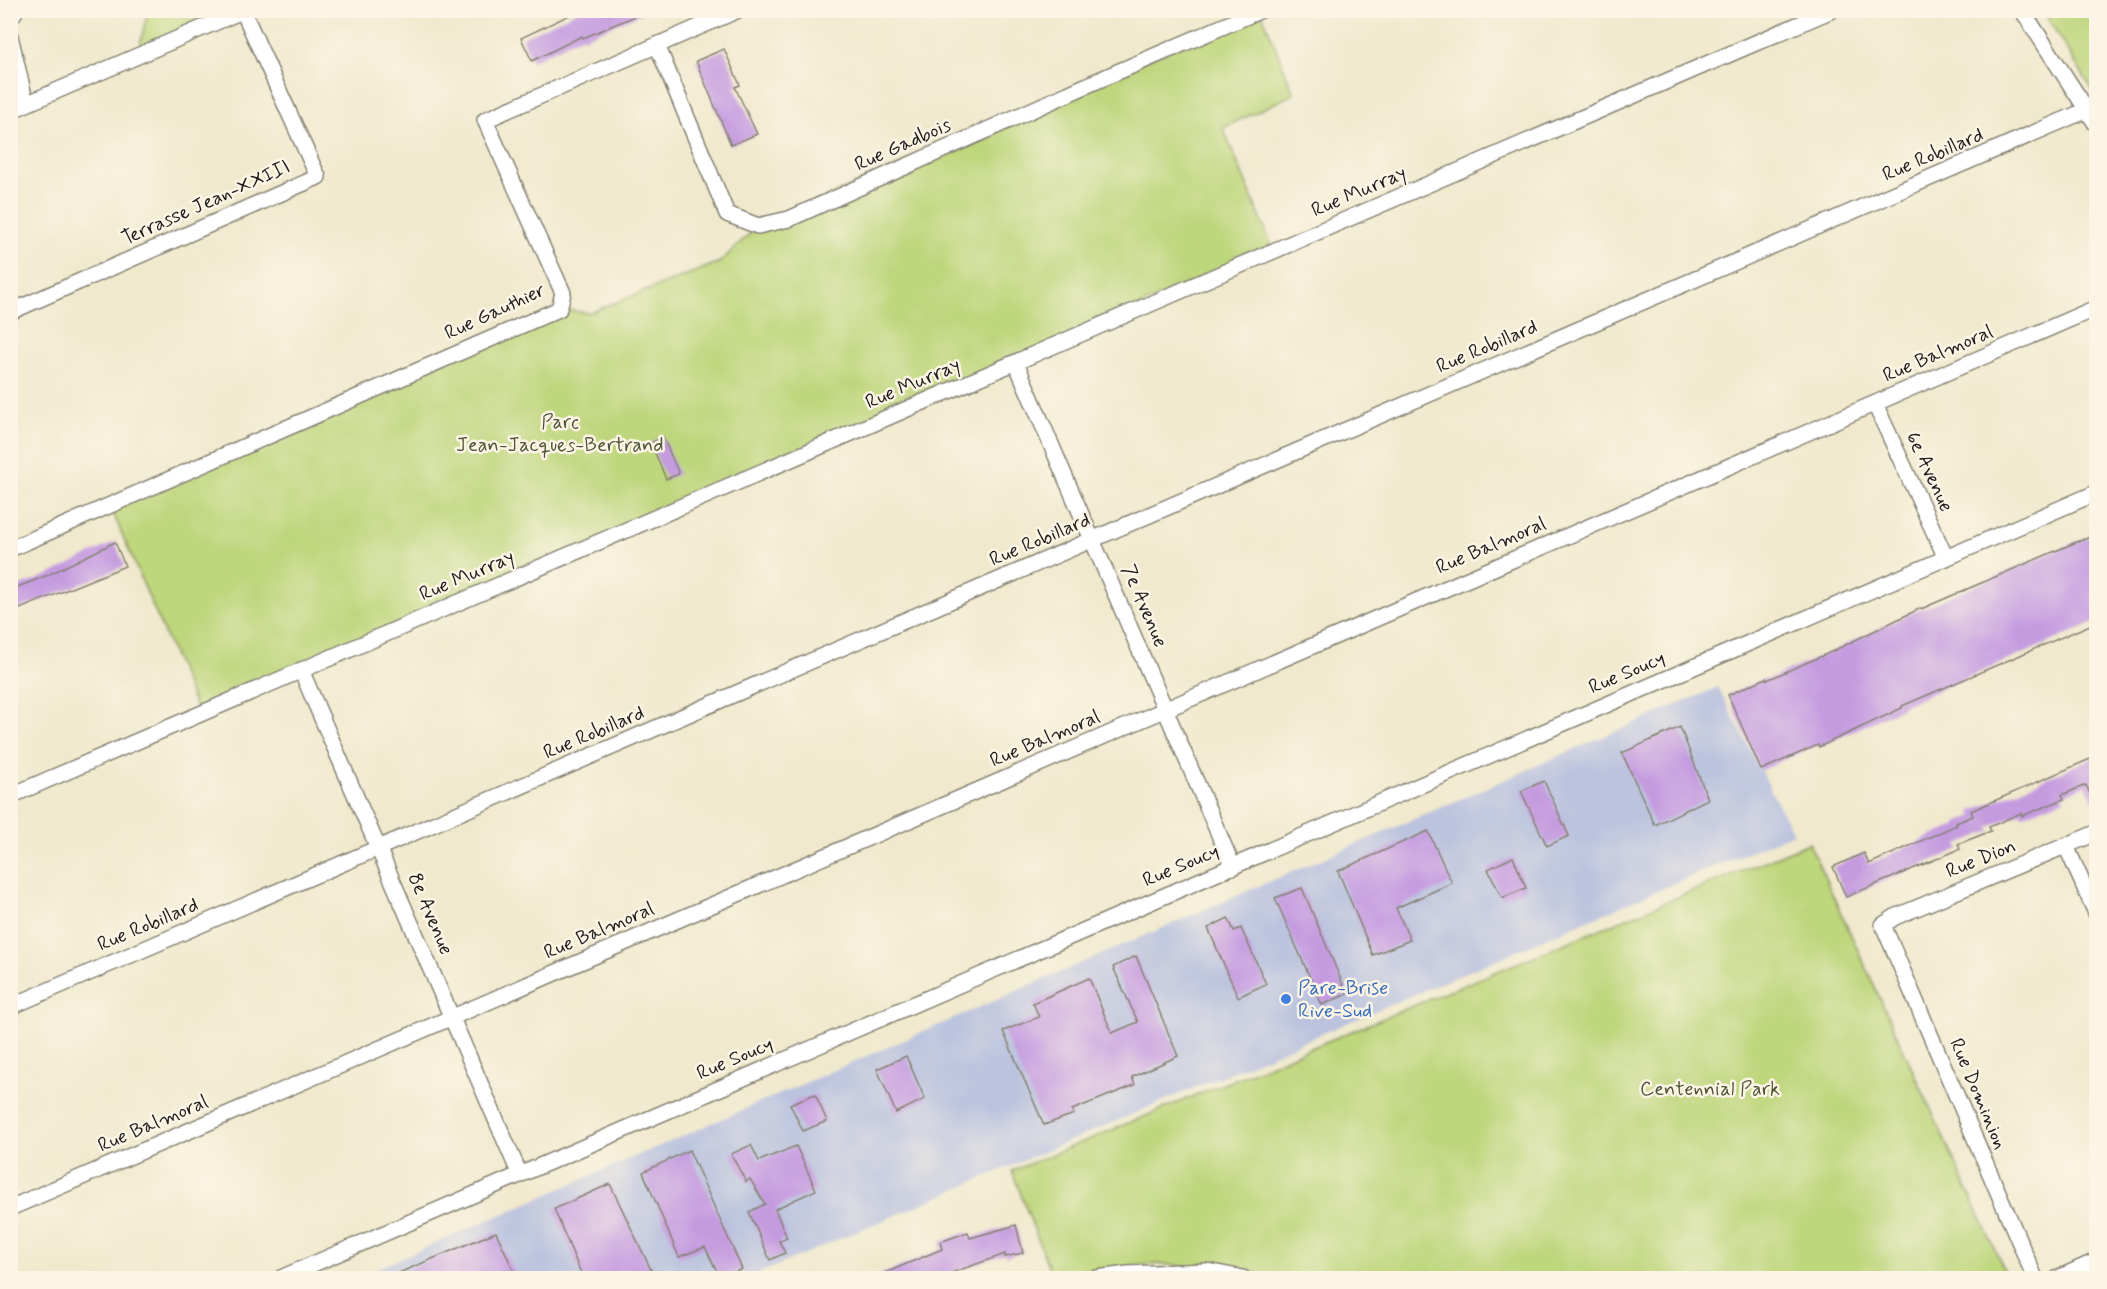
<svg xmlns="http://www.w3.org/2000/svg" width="2107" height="1289" font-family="Mynerve,sans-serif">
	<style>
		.industrial { fill: #bbc3de }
		.green { fill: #bed67b; stroke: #6d794c; stroke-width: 1.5 }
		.building { fill: #c59be0 }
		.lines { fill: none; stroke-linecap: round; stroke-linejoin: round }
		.street-casing { stroke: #868274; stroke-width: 18 }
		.street { stroke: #fff; stroke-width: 15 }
		.shop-dot { fill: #3f7fe0; stroke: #fcf5e5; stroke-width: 2 }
		.labels { text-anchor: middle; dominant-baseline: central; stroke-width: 5; stroke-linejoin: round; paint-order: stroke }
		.street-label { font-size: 20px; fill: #1c1c1c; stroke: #fcf5e5 }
		.park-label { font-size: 20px; fill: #4d5438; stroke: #fcf5e5 }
		.shop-label { font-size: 20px; fill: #366cbe; stroke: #fcf5e5; text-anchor: start }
	</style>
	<rect width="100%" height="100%" fill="#fcf5e5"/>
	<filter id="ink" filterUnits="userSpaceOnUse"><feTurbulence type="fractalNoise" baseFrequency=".0167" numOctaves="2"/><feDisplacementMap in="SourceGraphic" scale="12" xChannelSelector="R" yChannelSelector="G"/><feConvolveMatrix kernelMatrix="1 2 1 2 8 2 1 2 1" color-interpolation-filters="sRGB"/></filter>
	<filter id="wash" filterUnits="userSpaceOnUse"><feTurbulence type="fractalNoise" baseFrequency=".008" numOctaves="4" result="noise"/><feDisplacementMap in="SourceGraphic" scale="24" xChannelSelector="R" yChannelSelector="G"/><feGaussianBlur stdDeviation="1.35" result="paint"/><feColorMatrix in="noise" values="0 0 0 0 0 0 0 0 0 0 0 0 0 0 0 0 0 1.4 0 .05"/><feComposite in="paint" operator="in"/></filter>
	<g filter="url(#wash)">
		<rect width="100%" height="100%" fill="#f0e9cd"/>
		<polygon class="industrial" points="1718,687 1793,833 748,1278 355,1278"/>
		<g class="green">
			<polygon points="148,11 244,11 137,56"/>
			<polygon points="1261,11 1294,94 1223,128 1273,248 199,715 110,506 559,309 589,313 720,262 758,226"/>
			<polygon points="2043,11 2096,11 2096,96"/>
			<polygon points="1809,843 2008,1278 1275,1278 1256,1273 1155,1264 1051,1274 1012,1171"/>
		</g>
		<g id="blocks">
			<g class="building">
				<polygon points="580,10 647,11 583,38 582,36 532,61 521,38"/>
				<polygon points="724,49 740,85 735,87 757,134 731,145 696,61"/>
				<polygon points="663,437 679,474 666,479 651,443"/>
				<polygon points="2097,533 2097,622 1902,706 1902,708 1819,747 1818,745 1761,770 1728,695 1766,678 1767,680 1831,652 1921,608 1921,609"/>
				<polygon points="115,542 125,566 10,613 10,590 48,575"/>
				<polygon points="1680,727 1708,799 1655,825 1622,753"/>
				<polygon points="2097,756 2097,809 2086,785 2062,795 2064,799 2022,816 2021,813 1989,827 1991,831 1958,844 1960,849 1846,897 1833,867 1864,853 1869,864 1957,825 1956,823 1973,816 1971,811"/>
				<polygon points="1544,781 1569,836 1547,846 1521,791"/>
				<polygon points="1428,831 1452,883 1396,908 1410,940 1373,955 1338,871"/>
				<polygon points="1513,857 1526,888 1502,898 1488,869"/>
				<polygon points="1302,888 1347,994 1322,1005 1275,898"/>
				<polygon points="1228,918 1234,931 1241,928 1266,984 1238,997 1208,928"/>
				<polygon points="1136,956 1178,1056 1132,1077 1135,1085 1072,1110 1074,1114 1044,1125 1003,1031 1039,1017 1033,1003 1089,978 1112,1033 1138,1022 1113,967"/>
				<polygon points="906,1056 925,1099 896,1113 877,1069"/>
				<polygon points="815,1094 827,1121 803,1131 790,1104"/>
				<polygon points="751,1145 759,1161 796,1146 816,1190 775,1209 787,1238 779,1241 785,1253 770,1260 749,1212 765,1204 750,1179 746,1182 731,1154"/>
				<polygon points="689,1150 742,1269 721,1278 720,1278 705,1247 679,1257 643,1172"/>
				<polygon points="610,1184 655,1278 583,1278 554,1209"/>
				<polygon points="1016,1225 1023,1253 1005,1257 1005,1254 937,1278 873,1278 942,1249 940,1242 968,1232 970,1238"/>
				<polygon points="496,1232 517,1278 387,1278"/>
			</g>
		</g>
	</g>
	<g filter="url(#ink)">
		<use href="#blocks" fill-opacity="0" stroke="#868274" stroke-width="1.5"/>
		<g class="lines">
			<defs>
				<g id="street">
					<polyline points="2022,10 2096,124"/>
					<polyline points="10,19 16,10"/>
					<polyline points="10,36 26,104"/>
					<polyline points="657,45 727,214 758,226 789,219 1092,83 1261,10"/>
					<polyline points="10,111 244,10"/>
					<polyline points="10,312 318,177 243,11"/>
					<polyline points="1016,363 1233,867"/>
					<polyline points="1875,404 1946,558"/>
					<polyline points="10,549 559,309 563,293 485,120 738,10"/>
					<polyline points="301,670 520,1175"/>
					<polyline points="10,796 1832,10"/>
					<polyline points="2066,846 2096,913"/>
					<polyline points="10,1007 2087,110"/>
					<polyline points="10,1208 2096,308"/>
					<polyline points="281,1278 2096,493"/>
					<polyline points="1097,1278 1128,1274 1207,1271 1243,1278"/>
					<polyline points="2035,1278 1883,925 1895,917 2096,833"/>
					<polyline points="2058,1278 2096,1261"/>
				</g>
			</defs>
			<use href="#street" class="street-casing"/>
			<use href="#street" class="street"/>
		</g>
	</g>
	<circle class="shop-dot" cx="1286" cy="999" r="6"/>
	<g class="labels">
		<g class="street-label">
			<text transform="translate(903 145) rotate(-24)">Rue Gadbois</text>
			<text transform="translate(1933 155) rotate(-23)">Rue Robillard</text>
			<text transform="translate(1359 192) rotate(-23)">Rue Murray</text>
			<text transform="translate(206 203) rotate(-24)">Terrasse Jean-XXIII</text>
			<text transform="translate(495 312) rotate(-25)">Rue Gauthier</text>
			<text transform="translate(1487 347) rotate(-23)">Rue Robillard</text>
			<text transform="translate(1938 354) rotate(-23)">Rue Balmoral</text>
			<text transform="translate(913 384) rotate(-23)">Rue Murray</text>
			<text transform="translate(1929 472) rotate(65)">6e Avenue</text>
			<text transform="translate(1040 540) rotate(-23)">Rue Robillard</text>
			<text transform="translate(1491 546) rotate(-23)">Rue Balmoral</text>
			<text transform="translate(467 576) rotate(-23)">Rue Murray</text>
			<text transform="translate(1144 606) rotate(67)">7e Avenue</text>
			<text transform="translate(1627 673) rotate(-23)">Rue Soucy</text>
			<text transform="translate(594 733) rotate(-23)">Rue Robillard</text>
			<text transform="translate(1045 739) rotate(-23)">Rue Balmoral</text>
			<text transform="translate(1981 859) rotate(-22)">Rue Dion</text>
			<text transform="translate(1181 866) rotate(-23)">Rue Soucy</text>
			<text transform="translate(430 914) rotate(67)">8e Avenue</text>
			<text transform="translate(148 925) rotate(-23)">Rue Robillard</text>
			<text transform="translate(599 931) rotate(-23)">Rue Balmoral</text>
			<text transform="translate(735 1059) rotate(-23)">Rue Soucy</text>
			<text transform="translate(1978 1094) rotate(67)">Rue Dominion</text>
			<text transform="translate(153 1124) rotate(-23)">Rue Balmoral</text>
		</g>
		<g class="park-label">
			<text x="560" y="422">Parc<tspan x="560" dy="23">Jean-Jacques-Bertrand</tspan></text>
			<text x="1710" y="1089">Centennial Park</text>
		</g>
		<g class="shop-label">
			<text x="1298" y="988">Pare-Brise<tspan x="1298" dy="23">Rive-Sud</tspan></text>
		</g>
	</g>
	<rect width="2107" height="1289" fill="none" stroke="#fcf5e5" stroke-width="36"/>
</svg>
